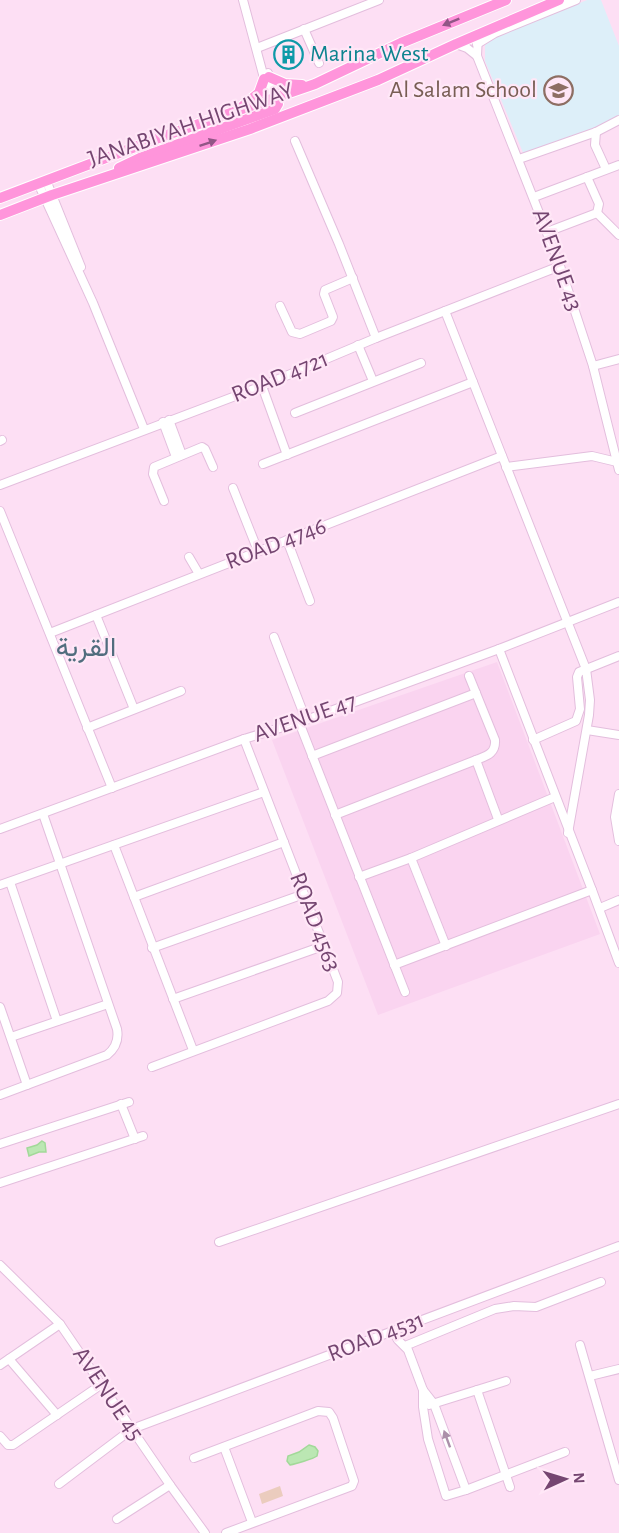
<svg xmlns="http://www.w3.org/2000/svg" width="619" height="1533" font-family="'Alegreya Sans',Vazirmatn,sans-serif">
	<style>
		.residential { fill: #fad4f0 }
		.education { fill: #ddeff9 }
		.green { fill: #ebccbe }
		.water { fill: #bbe7b3; stroke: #a2d999; stroke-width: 1.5 }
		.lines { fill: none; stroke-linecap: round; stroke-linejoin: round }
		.minor-casing { stroke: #e3bedd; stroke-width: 10 }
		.major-casing { stroke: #fff; stroke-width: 12 }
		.minor { stroke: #fff; stroke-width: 8 }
		.major { stroke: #ff95db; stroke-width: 10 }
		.oneway { fill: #915686 }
		.oneway2 { fill: #ac90aa }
		.labels { text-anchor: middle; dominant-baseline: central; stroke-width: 4.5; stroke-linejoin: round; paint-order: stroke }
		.culture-label { font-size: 24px; fill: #0d838f; stroke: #ffe7f7; text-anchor: start }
		.education-label { font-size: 24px; fill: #785e54; stroke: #ffe7f7; text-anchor: end }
		.street-label { font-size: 24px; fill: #754671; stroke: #ffe7f7 }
		.quarter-label { font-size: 27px; fill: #516d7e; stroke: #ffe7f7 }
	</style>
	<rect width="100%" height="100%" fill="#fddff4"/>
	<polygon class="residential" points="497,662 600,934 378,1015 272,740"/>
	<polygon class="education" points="587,0 601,0 619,46 619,118 524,155 485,61 485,45 494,38"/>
	<polygon class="green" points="280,1486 283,1496 262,1504 259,1494"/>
	<g class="water">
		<polygon points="42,1141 45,1143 46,1152 39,1152 29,1156 27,1148 37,1145"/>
		<path d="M 309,1445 L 315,1447 L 318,1451 L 317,1456 C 313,1459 295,1464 290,1465 L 287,1461 L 288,1456 L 299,1452 Z"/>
	</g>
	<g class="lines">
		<defs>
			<g id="minor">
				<polyline points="243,0 271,104"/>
				<polyline points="304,29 319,63"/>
				<polyline points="478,34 477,56 560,266 593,366 619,470"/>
				<polyline points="456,44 467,48 477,56"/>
				<polyline points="477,44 495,33 576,0"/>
				<polyline points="257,48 379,0"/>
				<polyline points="268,73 276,97"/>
				<polyline points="596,132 595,145 606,169"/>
				<polyline points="295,141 339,244 376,338"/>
				<polyline points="519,159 596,132 619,120"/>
				<polyline points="46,180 81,267"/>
				<polyline points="38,183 93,303 144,429"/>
				<polyline points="534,197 619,165"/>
				<polyline points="597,213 619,235"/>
				<polyline points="547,232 597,213 599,204 587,177"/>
				<polyline points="280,306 292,332 300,334 331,321 333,317 324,294 325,290 353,278"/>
				<polyline points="445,311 586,669 590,700 589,715 568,833"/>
				<polyline points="358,345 373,381"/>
				<polyline points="593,366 619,359"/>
				<polyline points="262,386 287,455"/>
				<polyline points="295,413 421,363"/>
				<polyline points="169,420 182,455"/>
				<polyline points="163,422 176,457"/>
				<polyline points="0,441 2,440"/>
				<polyline points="263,464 473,382"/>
				<polyline points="506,467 592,456 617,462"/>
				<polyline points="0,485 262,386 376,338 560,266"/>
				<polyline points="233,488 258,551"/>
				<polyline points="164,501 153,474 154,467 202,447 205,449 213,467"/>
				<polyline points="0,511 112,788"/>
				<polyline points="287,540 310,601"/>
				<polyline points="189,557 199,574"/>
				<polyline points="96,615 134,709"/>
				<polyline points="50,633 502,456"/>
				<polyline points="274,637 306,720"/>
				<polyline points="499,649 592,890"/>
				<path d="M 469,676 L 495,740 C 496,754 486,756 476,760 L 498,819"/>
				<polyline points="299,722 405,992"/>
				<polyline points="87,728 181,691"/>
				<polyline points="587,730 619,735"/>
				<polyline points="533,740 576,721 580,709 577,677 579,672 619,656"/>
				<polyline points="312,756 476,693"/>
				<polyline points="619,794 615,817 619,841"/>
				<polyline points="335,815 476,760"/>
				<polyline points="0,829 244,739 306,720 499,649 619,602"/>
				<polyline points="114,845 193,1050"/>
				<polyline points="411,858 446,946"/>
				<polyline points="359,877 411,858 555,797"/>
				<polyline points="10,882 57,1021"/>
				<polyline points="0,885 264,792"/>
				<polyline points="134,897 284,842"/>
				<polyline points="600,908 619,900"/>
				<polyline points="152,948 304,894"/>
				<polyline points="394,965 592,890 619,963"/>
				<polyline points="173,999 323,946"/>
				<polyline points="0,1007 27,1085"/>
				<polyline points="11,1037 108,1004"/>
				<polyline points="152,1067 328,1001 337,993 338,982 244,739"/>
				<path d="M 0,1095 L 107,1055 C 116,1048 119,1040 117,1029 L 43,814"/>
				<polyline points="121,1104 135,1139"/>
				<polyline points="0,1144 129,1102"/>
				<polyline points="0,1183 143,1136"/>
				<polyline points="219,1242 619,1104"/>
				<polyline points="0,1265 60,1324 170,1485 205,1533"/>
				<polyline points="393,1331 398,1340 408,1350 423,1390 434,1404 466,1490"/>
				<polyline points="580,1345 619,1480"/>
				<polyline points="405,1346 495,1309 514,1306 536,1307 601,1282"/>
				<polyline points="9,1359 57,1415"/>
				<polyline points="0,1365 60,1324"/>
				<polyline points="590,1376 619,1369"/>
				<polyline points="423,1390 423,1407 428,1439 446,1496 466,1490 565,1452"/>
				<polyline points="477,1390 510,1487"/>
				<polyline points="429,1405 506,1381"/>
				<polyline points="0,1436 8,1445 13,1445 102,1384"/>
				<polyline points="224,1447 252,1522"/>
				<polyline points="194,1458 318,1411 329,1412 333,1418 354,1481 352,1486 226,1533"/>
				<polyline points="59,1484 132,1429 619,1246"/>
				<polyline points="117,1519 170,1485"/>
			</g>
			<g id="major">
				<polyline points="269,77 285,84 302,85"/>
				<polyline points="243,106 259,93 264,79"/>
				<polyline points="119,168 140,158 275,109 278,104 276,97"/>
				<polyline points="0,198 164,136 315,84 401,43 506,0"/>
				<polyline points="0,215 52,195 250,129 378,80 456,44 559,0"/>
			</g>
		</defs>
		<use href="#minor" class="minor-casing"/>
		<use href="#major" class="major-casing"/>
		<use href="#minor" class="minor"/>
		<use href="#major" class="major"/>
	</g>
	<defs><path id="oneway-solid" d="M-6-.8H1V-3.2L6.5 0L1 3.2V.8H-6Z" transform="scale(1.5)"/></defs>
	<g class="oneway">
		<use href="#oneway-solid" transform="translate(451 22) rotate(158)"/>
		<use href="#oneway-solid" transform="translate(208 143) rotate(-19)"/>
	</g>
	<use class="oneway2" href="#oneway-solid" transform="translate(447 1439) rotate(-110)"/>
	<defs>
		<symbol id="building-ring" viewBox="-11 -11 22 22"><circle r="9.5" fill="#ffe7f7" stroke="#0f9aa8" stroke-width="1.5"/><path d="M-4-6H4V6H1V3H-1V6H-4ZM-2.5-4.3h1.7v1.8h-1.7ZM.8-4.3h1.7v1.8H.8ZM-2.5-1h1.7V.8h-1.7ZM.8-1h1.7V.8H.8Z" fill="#0f9aa8"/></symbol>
		<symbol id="school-ring" viewBox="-11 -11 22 22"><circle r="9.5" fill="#ffe7f7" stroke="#8d6e63" stroke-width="1.5"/><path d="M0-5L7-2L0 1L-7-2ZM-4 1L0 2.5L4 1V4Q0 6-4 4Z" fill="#8d6e63"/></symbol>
	</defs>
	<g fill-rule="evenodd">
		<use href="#building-ring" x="272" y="38" width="33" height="33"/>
		<use href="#school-ring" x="542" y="74" width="33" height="33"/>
	</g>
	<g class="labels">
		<g class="culture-label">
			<text x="310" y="54">Marina West</text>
		</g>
		<g class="education-label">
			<text x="537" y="90">Al Salam School</text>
		</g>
		<g class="street-label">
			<text transform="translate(191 125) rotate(-19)">JANABIYAH HIGHWAY</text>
			<text transform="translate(557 260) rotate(70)">AVENUE 43</text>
			<text transform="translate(280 377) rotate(-22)">ROAD 4721</text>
			<text transform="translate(276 544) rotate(-21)">ROAD 4746</text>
			<text transform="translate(305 718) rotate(-19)">AVENUE 47</text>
			<text transform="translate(315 922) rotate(69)">ROAD 4563</text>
			<text transform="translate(376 1337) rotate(-21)">ROAD 4531</text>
			<text transform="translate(108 1394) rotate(56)">AVENUE 45</text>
		</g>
		<g class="quarter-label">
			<text x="86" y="647">القرية</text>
		</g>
	</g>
	<g transform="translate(565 1479) rotate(86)" stroke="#ffe7f7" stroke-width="4.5" paint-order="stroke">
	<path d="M0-4.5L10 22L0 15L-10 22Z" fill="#754671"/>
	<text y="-9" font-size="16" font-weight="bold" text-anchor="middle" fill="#754671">N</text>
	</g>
</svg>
